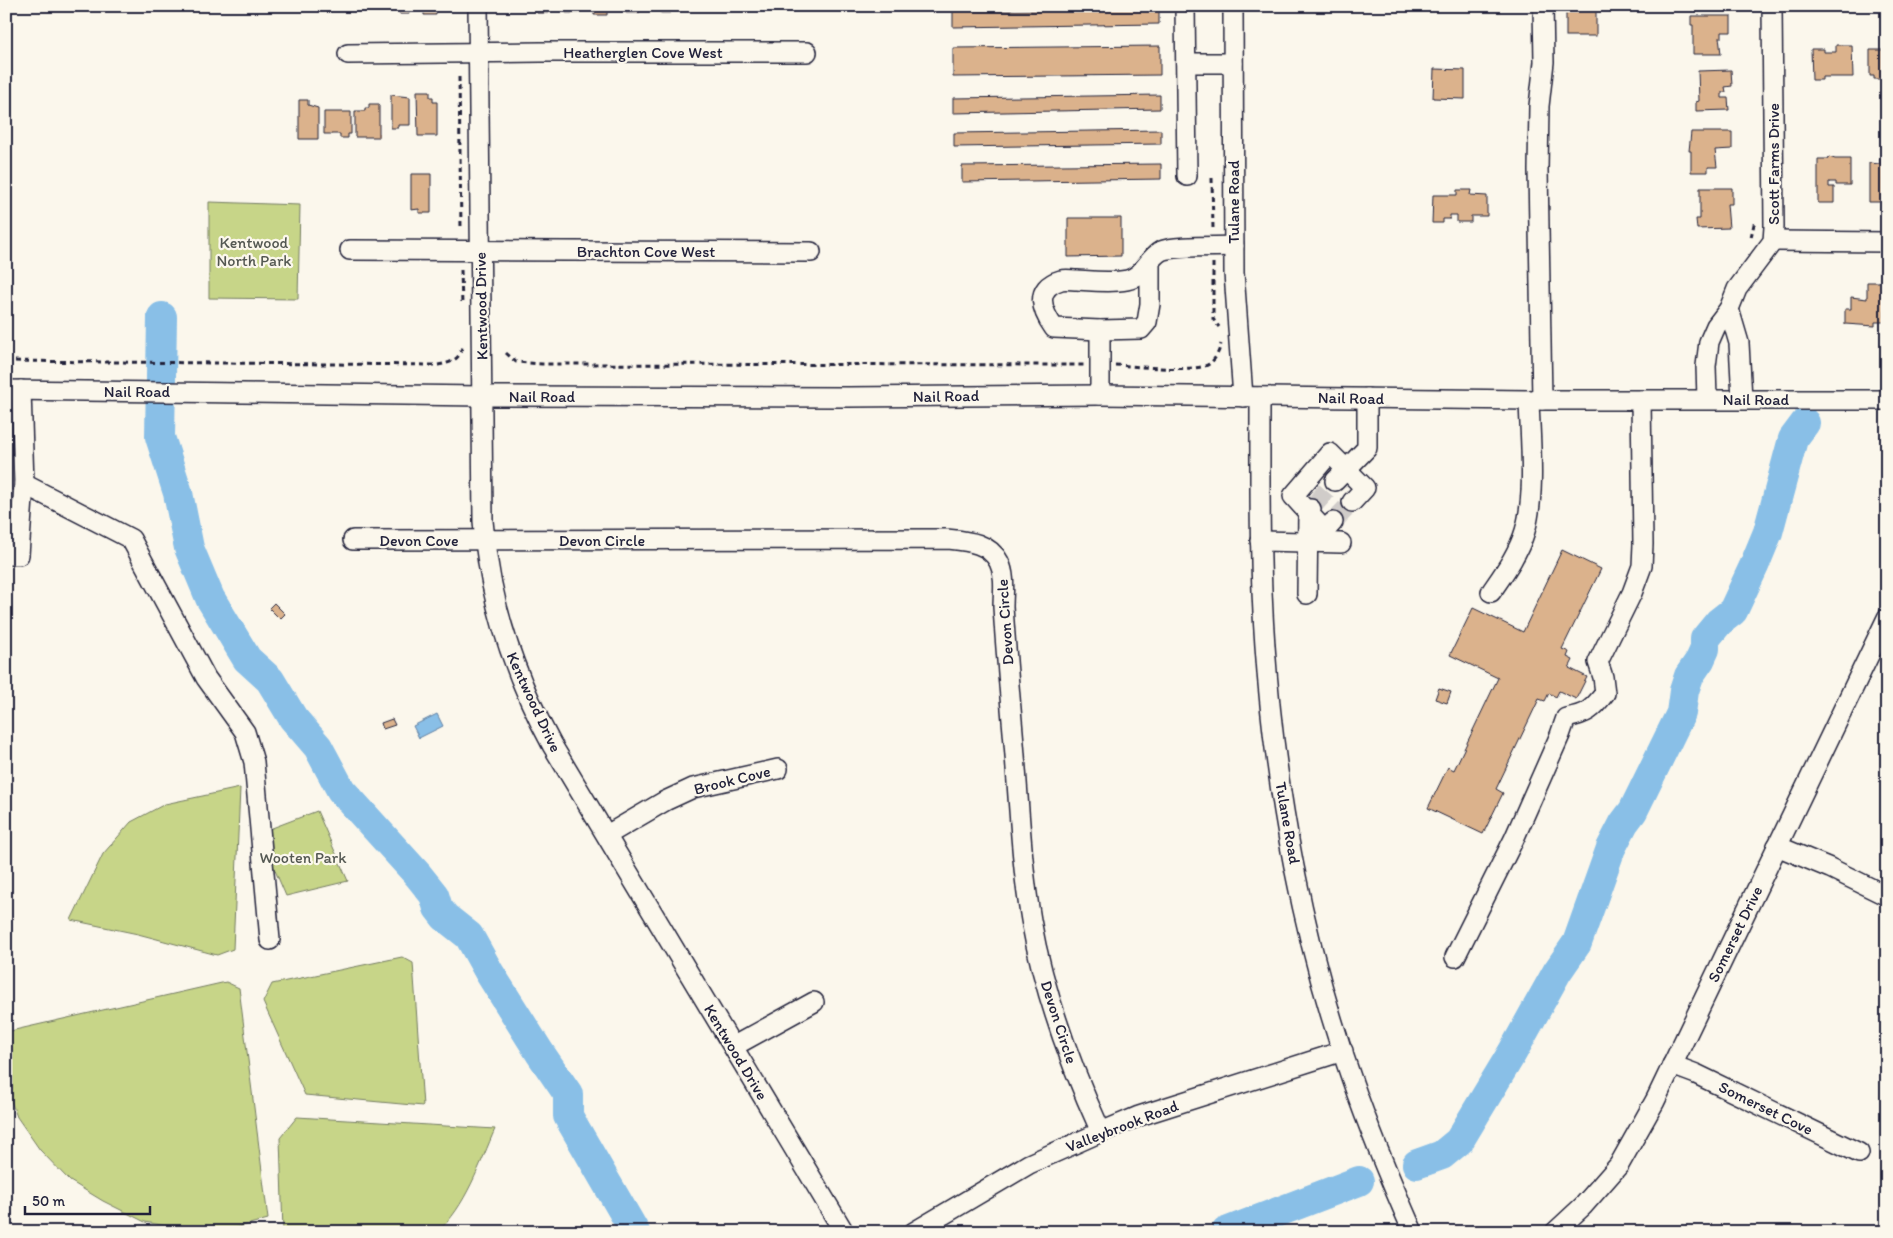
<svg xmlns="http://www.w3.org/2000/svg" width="1893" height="1238" font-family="Itim,sans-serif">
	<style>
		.green { fill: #c7d588; stroke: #747c62 }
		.water { fill: #89bfe7; stroke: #6080a2 }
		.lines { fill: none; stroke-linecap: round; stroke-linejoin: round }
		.river { stroke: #89bfe7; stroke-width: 30 }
		.building { fill: #dbb28c; stroke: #22223b }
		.minor-tunnel { stroke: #d0ccc9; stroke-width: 19; stroke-dasharray: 19 9; stroke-linecap: butt }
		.minor-casing { stroke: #22223b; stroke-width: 22 }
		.path { stroke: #22223b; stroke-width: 3; stroke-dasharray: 5 4; stroke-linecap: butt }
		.minor { stroke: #fbf7ec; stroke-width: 19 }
		.labels { text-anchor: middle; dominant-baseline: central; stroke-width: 4.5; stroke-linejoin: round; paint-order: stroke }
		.street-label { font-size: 16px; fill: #22223b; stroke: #fbf7ec }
		.park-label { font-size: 16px; fill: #545852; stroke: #fbf7ec }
	</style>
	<rect width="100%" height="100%" fill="#fbf7ec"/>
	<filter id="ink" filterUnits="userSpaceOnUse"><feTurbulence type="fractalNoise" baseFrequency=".02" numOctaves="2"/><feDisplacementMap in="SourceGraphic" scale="10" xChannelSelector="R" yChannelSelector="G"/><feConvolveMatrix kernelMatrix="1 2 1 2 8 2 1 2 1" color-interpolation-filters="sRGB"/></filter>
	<g filter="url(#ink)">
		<g class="green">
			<polygon points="209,202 300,205 298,299 209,298"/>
			<polygon points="240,788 233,949 217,955 138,934 71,920 103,854 131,822 165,804"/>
			<polygon points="317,811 348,881 286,896 259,833"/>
			<polygon points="402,957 413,963 423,1106 305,1095 263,1002 272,984"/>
			<polygon points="226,982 239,988 268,1219 235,1228 194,1231 145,1222 103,1201 70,1181 40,1150 17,1117 6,1088 6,1032"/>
			<path d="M 297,1117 L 495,1129 C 481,1161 465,1209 437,1232 L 283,1232 L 280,1138 Z"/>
		</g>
		<polygon class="water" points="437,714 443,726 419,738 413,726"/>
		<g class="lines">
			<g class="river">
				<polyline points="162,317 160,437 178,493 189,548 210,598 247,659 270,680 293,718 318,747 341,790 418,875 434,895 438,908 445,917 469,936 489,972 540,1053 568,1094 568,1116 635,1232"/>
				<polyline points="1417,1164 1442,1155 1459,1141 1512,1053 1557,972 1577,943 1611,848 1624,823 1633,811 1681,713 1684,691 1689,676 1700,660 1705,649 1705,639 1719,622 1733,611 1754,566 1768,532 1793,439 1805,423"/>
				<polyline points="1226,1232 1359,1181"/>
			</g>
		</g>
		<g class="building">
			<rect x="292" y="6" width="11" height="2"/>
			<polygon points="389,6 409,6 409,14 400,14 397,10 389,10"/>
			<polygon points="420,6 436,6 436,15 424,15 424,8 420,8"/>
			<polygon points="522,6 548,6 548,13 537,13 537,10 533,10 533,7"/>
			<polygon points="559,6 579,6 579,13 566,13 566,10 559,10"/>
			<polygon points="590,6 607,6 607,15 594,15 594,8 590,8"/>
			<polygon points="619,6 639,6 639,13 626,13 626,9 619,9"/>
			<polygon points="650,6 670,6 670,13 661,13 657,10 650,10"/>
			<rect x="1566" y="6" width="30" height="30"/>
			<polygon points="1159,8 1159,24 953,27 953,11"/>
			<polygon points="1691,16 1731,16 1731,32 1722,32 1722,37 1719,37 1721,54 1693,54 1693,25 1691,25"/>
			<polygon points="1836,45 1852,45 1853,77 1822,77 1822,80 1812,80 1811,49 1824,49 1824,52 1836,52"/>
			<polygon points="1160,46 1160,75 953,77 953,48"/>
			<polygon points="1870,50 1886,50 1887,76 1883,76 1883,79 1874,79 1874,76 1870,76"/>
			<polygon points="1434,69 1465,70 1465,99 1433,98"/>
			<polygon points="1731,70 1732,86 1725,87 1726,92 1722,92 1722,98 1728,98 1729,110 1696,111 1696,102 1699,101 1698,71"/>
			<polygon points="417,91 430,91 430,97 433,97 433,102 437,102 437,136 418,136"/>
			<polygon points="391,95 410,97 410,125 398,125 398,128 391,128"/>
			<polygon points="1160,95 1160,109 953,113 953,98"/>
			<polygon points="299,100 308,100 308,105 318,108 318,139 299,139"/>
			<polygon points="369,104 379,104 379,137 355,137 355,111 365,111 365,108 369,108"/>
			<polygon points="324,112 351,112 351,134 348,134 348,138 340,138 340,134 324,134"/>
			<polygon points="1161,130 1161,144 954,147 954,133"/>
			<polygon points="1691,132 1732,132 1732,149 1715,150 1717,167 1708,167 1708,172 1691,172 1691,151 1689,151"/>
			<polygon points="1829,157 1835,159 1850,159 1850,185 1836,185 1836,182 1829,182 1829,187 1834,187 1834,203 1818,203 1818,159 1828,159"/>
			<polygon points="1880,158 1887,158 1887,202 1869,202 1869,163 1880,164"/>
			<polygon points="1161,164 1161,179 962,182 962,166"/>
			<polygon points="411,174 431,174 431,213 419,213 419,209 411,210"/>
			<polygon points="1700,188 1732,188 1732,204 1727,204 1729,228 1697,229 1696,219 1700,219"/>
			<polygon points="1457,190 1471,190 1470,195 1487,196 1487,216 1471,216 1471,222 1457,222 1457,215 1450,215 1450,219 1443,219 1443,223 1432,223 1433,195 1457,195"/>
			<polygon points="1068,218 1121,218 1121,256 1068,257"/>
			<polygon points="1867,282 1885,282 1885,322 1875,322 1875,326 1845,324 1845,309 1851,309 1851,297 1867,299"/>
			<polygon points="1562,550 1601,569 1562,649 1569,652 1567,657 1573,660 1569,668 1587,677 1576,699 1559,691 1556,697 1549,693 1545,701 1539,699 1496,789 1503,793 1483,834 1428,808 1448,767 1454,770 1498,678 1450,655 1473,608 1523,632"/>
			<polygon points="274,603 285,614 280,619 269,608"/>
			<polygon points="1439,688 1451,692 1447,703 1435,699"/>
			<polygon points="392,719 395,725 383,729 381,723"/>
		</g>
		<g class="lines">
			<g class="minor-tunnel">
				<polyline points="1314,505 1335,481"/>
				<polyline points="1333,522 1352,502"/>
			</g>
			<defs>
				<g id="minor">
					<path d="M 478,6 L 483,521 C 489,601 514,675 552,745 L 844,1232"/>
					<polyline points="1185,6 1187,176"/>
					<polyline points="1233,6 1234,273 1243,397"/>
					<polyline points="348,54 541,52 807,52"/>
					<polyline points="1186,63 1233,63"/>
					<polyline points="1773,241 1887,242"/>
					<polyline points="350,250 811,252"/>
					<path d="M 1150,261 L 1150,304 L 1147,322 L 1141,329 L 1100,330 L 1054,328 C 1042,311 1033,288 1061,280 C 1066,279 1072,280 1077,280 C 1093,281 1111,283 1127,280 C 1143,277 1148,258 1161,251 C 1173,245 1218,247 1234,246"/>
					<polyline points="1729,309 1739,343 1742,399"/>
					<polyline points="6,390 482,396 848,397 1100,395 1529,400 1887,400"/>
					<polyline points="1100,395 1100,330"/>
					<path d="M 1260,397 C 1260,480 1259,563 1265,646 C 1275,791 1303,943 1352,1080 C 1370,1132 1391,1182 1413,1232"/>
					<polyline points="1707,399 1706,366 1709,342 1716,326 1729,309 1737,289 1773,241 1774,227 1772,6"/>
					<polyline points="1542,400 1538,170 1539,106 1544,62 1543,6"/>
					<polyline points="1335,481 1367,448 1367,398"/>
					<polyline points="24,484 131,539 206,678 245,732 254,762 270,940"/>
					<polyline points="1333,522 1325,531 1293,496 1330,453 1365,488 1352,502"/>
					<path d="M 353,540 L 947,539 C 966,541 989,542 999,562 C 1006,576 1003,592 1003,607 C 1006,652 1010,698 1014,743 C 1019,802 1021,862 1031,920 C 1044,994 1070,1064 1101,1132"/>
					<polyline points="1260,541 1341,543"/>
					<polyline points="6,555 19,555 24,484 21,390"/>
					<path d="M 1491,592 C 1504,573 1518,554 1525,531 C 1536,494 1530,438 1529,400"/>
					<polyline points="1307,594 1308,513 1311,509"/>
					<polyline points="607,835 665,801 693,788 778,769"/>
					<polyline points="1777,846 1830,868 1887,896"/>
					<path d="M 1455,957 L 1514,839 L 1560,735 L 1566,718 C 1587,714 1592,710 1605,693 L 1603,677 L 1598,662 L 1632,593 L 1642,566 L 1643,544 L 1641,400"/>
					<polyline points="734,1046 814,1002"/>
					<polyline points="1672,1065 1696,1074 1859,1153"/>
					<polyline points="914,1232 1029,1164 1101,1132 1139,1116 1343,1051"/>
					<polyline points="1555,1232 1583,1206 1619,1165 1655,1101 1887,618"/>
				</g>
			</defs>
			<use href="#minor" class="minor-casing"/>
			<g class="path">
				<polyline points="459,77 461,229"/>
				<polyline points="1212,178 1213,229"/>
				<polyline points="1751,237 1755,220"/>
				<polyline points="1213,263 1213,319 1219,327"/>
				<polyline points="461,270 462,306"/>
				<polyline points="506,353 516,362 542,364 1084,365"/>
				<path d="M 6,361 L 438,365 C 450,363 460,360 462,347"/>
				<path d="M 1115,365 C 1134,366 1197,373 1209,364 C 1216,359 1219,351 1221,344"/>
			</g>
			<use href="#minor" class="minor"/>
		</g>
	</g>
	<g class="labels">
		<g class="street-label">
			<text x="643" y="52">Heatherglen Cove West</text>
			<text transform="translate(1773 164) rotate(-90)">Scott Farms Drive</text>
			<text transform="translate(1233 202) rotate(-90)">Tulane Road</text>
			<text x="646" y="251">Brachton Cove West</text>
			<text transform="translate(481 306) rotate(-91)">Kentwood Drive</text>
			<text x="137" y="391">Nail Road</text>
			<text x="542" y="396">Nail Road</text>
			<text transform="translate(946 396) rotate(-1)">Nail Road</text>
			<text transform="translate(1351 398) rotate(1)">Nail Road</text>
			<text x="1756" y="399">Nail Road</text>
			<text x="419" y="540">Devon Cove</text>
			<text x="602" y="540">Devon Circle</text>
			<text transform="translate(1005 622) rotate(-94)">Devon Circle</text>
			<text transform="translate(534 702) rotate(65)">Kentwood Drive</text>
			<text transform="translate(732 780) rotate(-14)">Brook Cove</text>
			<text transform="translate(1288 823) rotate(80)">Tulane Road</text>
			<text transform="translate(1735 934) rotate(-64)">Somerset Drive</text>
			<text transform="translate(1059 1022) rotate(72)">Devon Circle</text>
			<text transform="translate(736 1052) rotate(59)">Kentwood Drive</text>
			<text transform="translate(1766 1108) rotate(26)">Somerset Cove</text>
			<text transform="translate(1122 1126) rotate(-21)">Valleybrook Road</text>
		</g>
		<g class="park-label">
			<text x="254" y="242">Kentwood<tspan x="254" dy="18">North Park</tspan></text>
			<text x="303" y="857">Wooten Park</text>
		</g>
	</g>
	<rect width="1893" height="1238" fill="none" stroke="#fbf7ec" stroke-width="25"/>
	<rect x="12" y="12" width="1868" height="1213" fill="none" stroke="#22223b" stroke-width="2" filter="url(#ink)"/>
	<path d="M25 1206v8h125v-8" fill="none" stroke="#22223b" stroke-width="2.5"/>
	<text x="32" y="1206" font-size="15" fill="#22223b" stroke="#fbf7ec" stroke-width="4" paint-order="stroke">50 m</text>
</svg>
